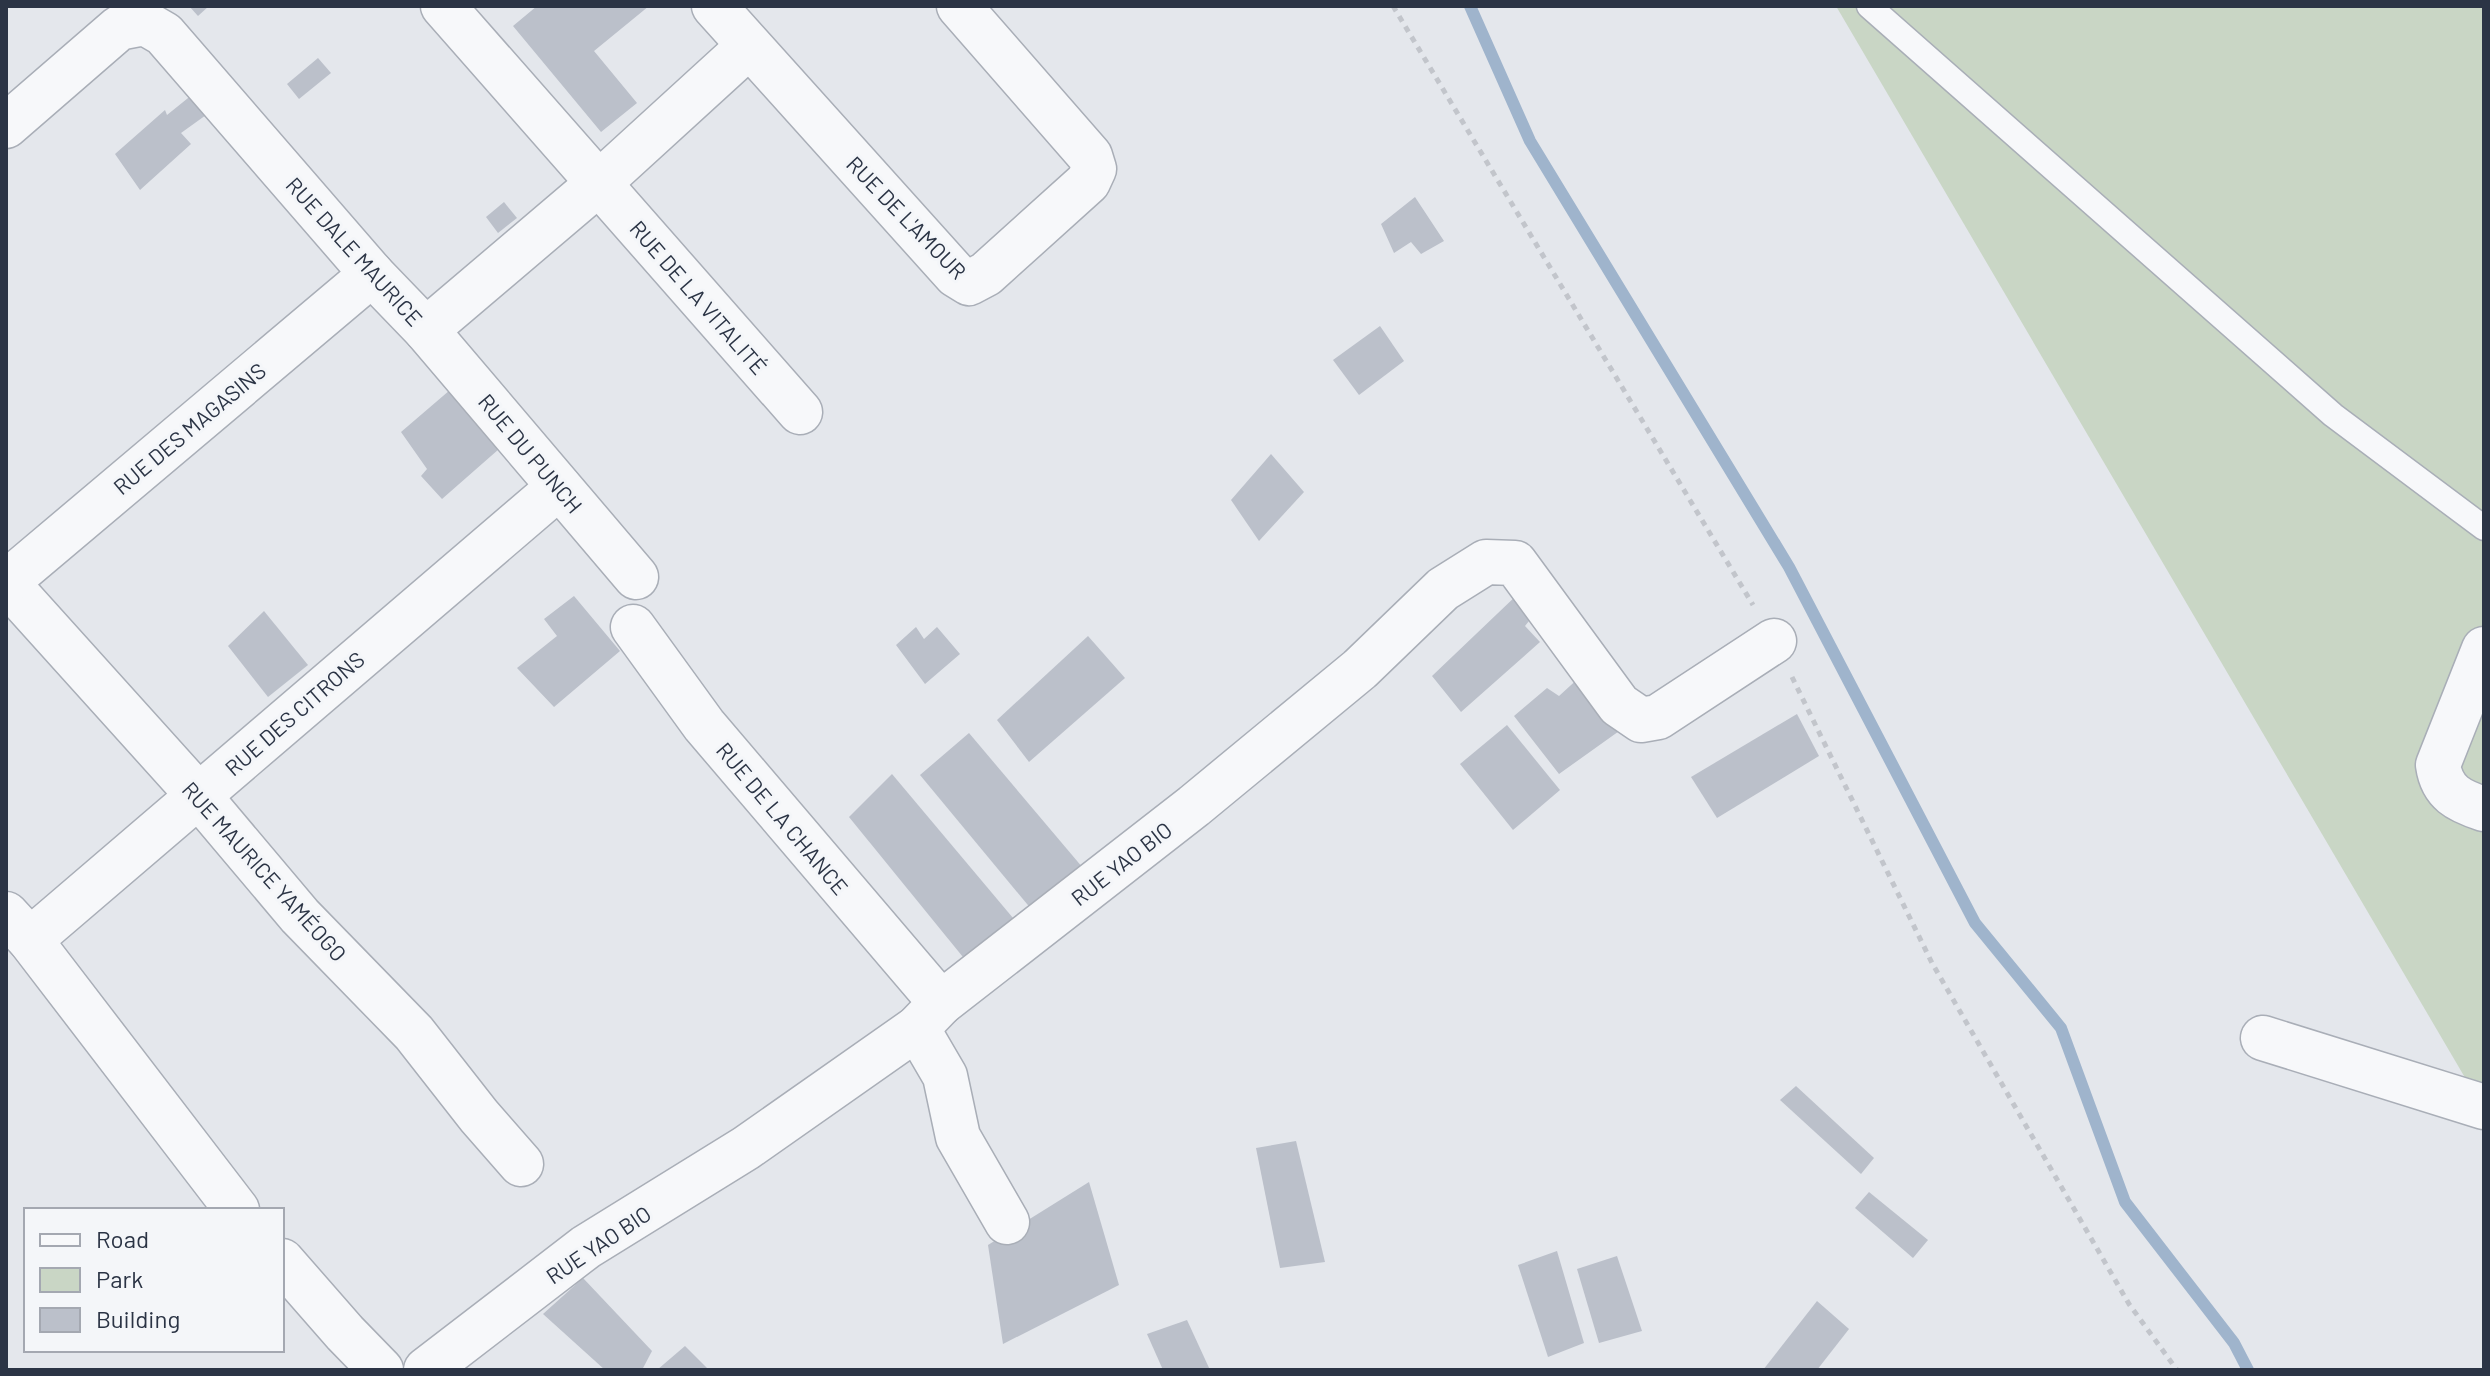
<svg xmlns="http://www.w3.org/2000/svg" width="2490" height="1376" font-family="Barlow,sans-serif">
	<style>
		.green { fill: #c9d6c5 }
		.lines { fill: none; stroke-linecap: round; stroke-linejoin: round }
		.stream { stroke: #9fb4cc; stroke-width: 12 }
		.building { fill: #bbc0ca }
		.lane-casing { stroke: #a9aeb7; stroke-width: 27 }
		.street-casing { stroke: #a9aeb7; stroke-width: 47 }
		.path { stroke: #c2c5cb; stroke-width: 5; stroke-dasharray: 6 6; stroke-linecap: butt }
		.lane { stroke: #f7f8fa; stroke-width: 24 }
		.street { stroke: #f7f8fa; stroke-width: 44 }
		.labels { text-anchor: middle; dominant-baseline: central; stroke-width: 6; stroke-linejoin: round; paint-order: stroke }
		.street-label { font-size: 22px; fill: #2b3445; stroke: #f4f6f9 }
	</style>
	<rect width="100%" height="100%" fill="#e4e7ec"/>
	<polygon class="green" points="1836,6 2484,6 2484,1110"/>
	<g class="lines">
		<polyline class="stream" points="1470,6 1530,141 1789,567 1975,923 2061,1028 2125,1202 2234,1343 2248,1370"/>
	</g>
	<g class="building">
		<polygon points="189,6 209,6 198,16"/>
		<polygon points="537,6 649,6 594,51 637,103 601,132 513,26"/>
		<polygon points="318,58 331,73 299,99 287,84"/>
		<polygon points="198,90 213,110 181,133 191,144 140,190 115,154 165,110 167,115"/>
		<polygon points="1415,197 1444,241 1421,254 1411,242 1394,253 1381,224"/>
		<polygon points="504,202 517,218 498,233 486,217"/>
		<polygon points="1380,326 1404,361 1359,395 1333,360"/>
		<polygon points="450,390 499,449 442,499 421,476 427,469 401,432"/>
		<polygon points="1271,454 1304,492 1259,541 1231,500"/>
		<polygon points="1519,593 1537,611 1525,626 1540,642 1461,712 1432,676"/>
		<polygon points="574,596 620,651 554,707 517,668 557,636 544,619"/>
		<polygon points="264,611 308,665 268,697 228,646"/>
		<polygon points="916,627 924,639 937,627 960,654 925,684 896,645"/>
		<polygon points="1088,636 1125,678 1029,762 997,720"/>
		<polygon points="1582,675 1622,729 1559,774 1514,716 1547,688 1559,696"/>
		<polygon points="1797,714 1819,756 1717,818 1691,777"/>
		<polygon points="1507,725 1560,790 1513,830 1460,764"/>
		<polygon points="969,733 1083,868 1032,910 920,775"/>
		<polygon points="892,774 1013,918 967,962 849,817"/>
		<polygon points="1796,1086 1874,1158 1861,1174 1780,1100"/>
		<polygon points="1296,1141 1325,1262 1280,1268 1256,1148"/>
		<polygon points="1089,1182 1119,1285 1003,1344 988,1245"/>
		<polygon points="1869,1192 1928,1240 1913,1258 1855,1208"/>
		<polygon points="1557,1251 1584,1343 1548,1357 1518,1265"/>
		<polygon points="1617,1256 1642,1331 1599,1343 1577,1269"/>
		<polygon points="583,1278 652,1351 642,1370 605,1370 543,1314"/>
		<polygon points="1817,1301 1849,1329 1817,1370 1763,1370"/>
		<polygon points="1187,1320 1210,1370 1163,1370 1147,1334"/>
		<polygon points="685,1346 709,1370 657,1370"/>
	</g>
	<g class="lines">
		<defs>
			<polyline id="lane" points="1869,6 2333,415 2484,528"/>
			<g id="street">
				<polyline points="443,6 800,412"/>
				<polyline points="714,6 956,275 969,283 986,274 1088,182 1094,169 1090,156 959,6"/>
				<polyline points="6,126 119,28 145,23 164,34 372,274 426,330 599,183 749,46"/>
				<polyline points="426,330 636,577"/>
				<polyline points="6,582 198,795 300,916 414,1033 479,1116 521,1164"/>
				<polyline points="7,582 372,274"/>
				<polyline points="633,627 704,725 941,1003"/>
				<path d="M 2484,649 L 2438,765 C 2442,793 2459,801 2484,809"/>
				<polyline points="6,914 30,940 237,1210"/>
				<polyline points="30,940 559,487"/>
				<polyline points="917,1028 945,1076 958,1137 1007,1222"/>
				<polyline points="2263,1038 2484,1107"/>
				<polyline points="282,1261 345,1333 381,1370"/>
				<polyline points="426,1370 586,1247 746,1148 917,1028 941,1003 1194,806 1360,669 1443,589 1486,562 1515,563 1619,705 1641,720 1658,717 1774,641"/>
			</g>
		</defs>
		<use href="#lane" class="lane-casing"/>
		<use href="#street" class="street-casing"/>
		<g class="path">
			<polyline points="1393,6 1753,605"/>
			<polyline points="1792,677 1932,963 2129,1304 2177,1370"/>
		</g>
		<use href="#lane" class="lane"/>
		<use href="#street" class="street"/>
	</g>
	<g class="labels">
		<g class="street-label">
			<text transform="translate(907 217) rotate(46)">RUE DE L'AMOUR</text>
			<text transform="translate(355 251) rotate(48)">RUE DALE MAURICE</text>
			<text transform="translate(699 297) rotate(49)">RUE DE LA VITALITÉ</text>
			<text transform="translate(189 428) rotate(-40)">RUE DES MAGASINS</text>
			<text transform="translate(531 453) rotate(50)">RUE DU PUNCH</text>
			<text transform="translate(294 713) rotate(-41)">RUE DES CITRONS</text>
			<text transform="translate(783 818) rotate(50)">RUE DE LA CHANCE</text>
			<text transform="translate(1121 863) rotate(-38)">RUE YAO BIO</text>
			<text transform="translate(265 871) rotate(48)">RUE MAURICE YAMÉOGO</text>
			<text transform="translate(598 1244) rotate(-34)">RUE YAO BIO</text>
		</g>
	</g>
	<rect width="2490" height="1376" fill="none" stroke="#2b3445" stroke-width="16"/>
	<rect x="24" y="1208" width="260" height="144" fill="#f4f6f9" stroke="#a4a8b1" stroke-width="2"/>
	<rect x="40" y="1234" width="40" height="12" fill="#f7f8fa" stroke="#a4a8b1" stroke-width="2"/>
	<text x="96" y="1248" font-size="24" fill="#2b3445">Road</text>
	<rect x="40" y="1268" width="40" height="24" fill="#c9d6c5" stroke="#a4a8b1" stroke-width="2"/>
	<text x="96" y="1288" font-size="24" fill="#2b3445">Park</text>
	<rect x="40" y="1308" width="40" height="24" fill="#bbc0ca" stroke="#a4a8b1" stroke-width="2"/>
	<text x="96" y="1328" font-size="24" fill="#2b3445">Building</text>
</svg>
